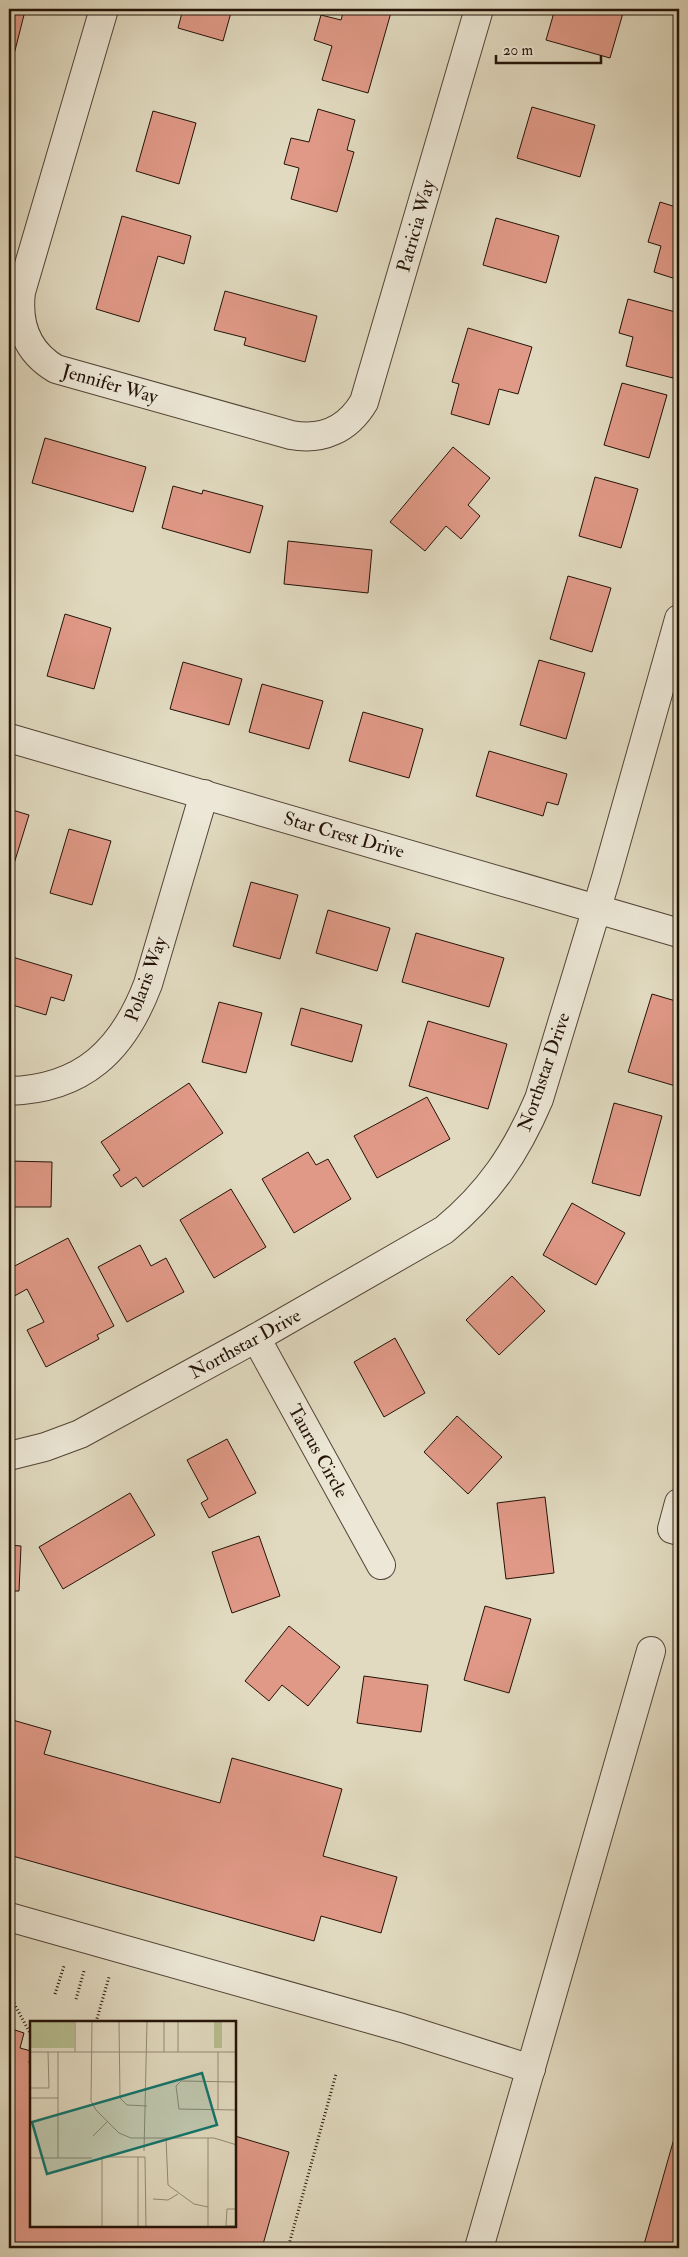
<svg xmlns="http://www.w3.org/2000/svg" width="688" height="2257" font-family="'IM FELL Double Pica',serif">
	<style>
		.building { fill: #e09987; stroke: #231207 }
		.lines { fill: none; stroke-linecap: round; stroke-linejoin: round }
		.minor-casing { stroke: #524435; stroke-width: 30 }
		.path { stroke: #231207; stroke-width: 3; stroke-dasharray: 1 2.5; stroke-linecap: butt }
		.minor { stroke: #ece7d6; stroke-width: 28 }
		.labels { text-anchor: middle; dominant-baseline: central; stroke-width: 4; stroke-linejoin: round; paint-order: stroke }
		.street-label { font-size: 19px; fill: #231207; stroke: #ece7d6 }
		.inset-road { fill: none; stroke: #958a76; stroke-width: 1 }
		.view { fill: #0f766e; fill-opacity: 0.15; stroke: #0f766e; stroke-width: 2.5 }
		.inset-edge { fill: none; stroke: #231207; stroke-width: 2.5 }
	</style>
	<rect width="100%" height="100%" fill="#e1dac0"/>
	<filter id="stains"><feTurbulence type="fractalNoise" baseFrequency=".004" numOctaves="4"/><feColorMatrix values="0 0 0 0 .2 0 0 0 0 .09 0 0 0 0 .02 0 0 0 .5 -.17"/></filter>
	<radialGradient id="worn" r=".72"><stop offset=".6" stop-color="#630" stop-opacity="0"/><stop offset="1" stop-color="#630" stop-opacity=".3"/></radialGradient>
	<g class="building">
		<polygon points="9,9 25,11 9,74"/>
		<polygon points="183,9 232,9 223,41 178,28"/>
		<polygon points="344,9 392,9 368,93 322,80 332,46 314,40 321,15 341,20"/>
		<polygon points="555,9 609,9 623,13 610,58 546,40"/>
		<polygon points="532,107 595,125 580,177 517,158"/>
		<polygon points="318,109 355,120 347,150 354,152 337,212 291,199 299,168 284,164 291,138 309,142"/>
		<polygon points="153,111 196,123 179,184 136,171"/>
		<polygon points="660,202 679,208 679,280 654,272 661,246 648,242"/>
		<polygon points="122,216 191,236 184,264 158,256 139,322 96,309"/>
		<polygon points="496,218 559,236 546,283 483,265"/>
		<polygon points="225,291 317,316 305,362 244,345 246,338 214,330"/>
		<polygon points="628,299 679,313 679,355 673,378 626,366 633,337 619,333"/>
		<polygon points="468,328 532,347 518,394 499,389 489,425 451,414 459,384 452,382"/>
		<polygon points="622,383 667,395 649,458 604,445"/>
		<polygon points="45,438 146,467 133,512 32,483"/>
		<polygon points="453,447 490,478 468,505 480,516 461,539 446,526 425,551 390,522"/>
		<polygon points="595,477 638,489 621,548 579,536"/>
		<polygon points="173,486 202,494 203,490 263,506 250,553 162,528"/>
		<polygon points="288,541 372,550 368,593 284,584"/>
		<polygon points="568,576 611,588 592,652 550,639"/>
		<polygon points="65,614 111,628 94,689 47,676"/>
		<polygon points="9,627 12,628 9,642"/>
		<polygon points="539,660 585,673 566,739 520,725"/>
		<polygon points="183,662 242,679 229,725 170,709"/>
		<polygon points="262,684 323,701 309,749 249,732"/>
		<polygon points="363,712 423,729 409,778 349,761"/>
		<polygon points="489,751 567,774 558,805 547,802 543,816 476,796"/>
		<polygon points="9,809 29,815 13,867 9,866"/>
		<polygon points="69,829 111,841 92,905 50,893"/>
		<polygon points="251,882 298,895 280,959 233,946"/>
		<polygon points="328,910 390,928 377,971 316,953"/>
		<polygon points="416,933 504,958 489,1007 402,982"/>
		<polygon points="9,956 72,975 64,1001 51,997 46,1015 9,1004"/>
		<polygon points="652,994 679,1002 679,1087 628,1072"/>
		<polygon points="219,1002 262,1013 246,1073 202,1062"/>
		<polygon points="301,1008 362,1025 352,1062 291,1045"/>
		<polygon points="428,1021 507,1044 488,1109 409,1086"/>
		<polygon points="189,1083 223,1133 143,1187 136,1177 121,1187 113,1175 120,1170 101,1142"/>
		<polygon points="427,1097 450,1139 377,1178 354,1136"/>
		<polygon points="614,1103 662,1116 640,1196 592,1183"/>
		<polygon points="308,1152 316,1165 328,1159 351,1199 294,1233 262,1179"/>
		<polygon points="9,1161 52,1162 51,1207 9,1207"/>
		<polygon points="231,1189 266,1247 214,1278 180,1220"/>
		<polygon points="572,1203 625,1233 596,1285 543,1255"/>
		<polygon points="68,1238 114,1326 97,1335 99,1339 46,1367 27,1330 44,1322 27,1289 9,1299 9,1269"/>
		<polygon points="140,1245 151,1266 166,1258 184,1292 127,1322 98,1267"/>
		<polygon points="512,1276 545,1311 499,1355 466,1320"/>
		<polygon points="395,1338 425,1393 384,1417 354,1362"/>
		<polygon points="457,1416 502,1457 468,1494 424,1452"/>
		<polygon points="227,1439 256,1493 209,1518 201,1503 208,1499 187,1460"/>
		<polygon points="130,1493 155,1535 63,1589 39,1547"/>
		<polygon points="545,1497 554,1573 506,1579 497,1503"/>
		<polygon points="259,1536 280,1596 232,1613 212,1552"/>
		<polygon points="9,1545 21,1546 19,1591 9,1591"/>
		<polygon points="485,1606 531,1619 509,1693 464,1680"/>
		<polygon points="289,1626 340,1667 308,1706 282,1685 269,1701 245,1681"/>
		<polygon points="364,1676 428,1685 421,1732 357,1723"/>
		<polygon points="9,1719 51,1731 44,1754 220,1803 232,1758 342,1789 323,1856 397,1877 381,1933 321,1916 314,1941 9,1855"/>
		<polygon points="9,2028 24,2033 20,2048 31,2051 29,2063 31,2064 31,2226 235,2226 235,2136 289,2152 262,2248 9,2248"/>
		<polygon points="679,2121 679,2248 643,2248"/>
	</g>
	<g class="lines">
		<defs>
			<g id="minor">
				<path d="M 104,9 L 21,292 C 17,325 27,352 56,369 L 291,435 C 322,441 348,429 364,402 L 479,9"/>
				<polyline points="9,738 679,933"/>
				<path d="M 9,1091 C 83,1089 123,1050 148,984 L 204,794"/>
				<polyline points="256,1338 381,1565"/>
				<path d="M 9,1456 L 45,1447 L 80,1434 L 256,1338 L 444,1230 C 489,1193 516,1153 539,1099 L 606,878 L 679,619"/>
				<polyline points="679,1503 672,1529 679,1531"/>
				<polyline points="9,1917 402,2028 531,2069"/>
				<polyline points="479,2248 651,1651"/>
			</g>
		</defs>
		<use href="#minor" class="minor-casing"/>
		<g class="path">
			<polyline points="9,1994 31,2035"/>
			<polyline points="55,1994 64,1966"/>
			<polyline points="76,1999 84,1971"/>
			<polyline points="96,2022 109,1977"/>
			<polyline points="288,2248 336,2074"/>
		</g>
		<use href="#minor" class="minor"/>
	</g>
	<g class="labels">
		<g class="street-label">
			<text transform="translate(416 226) rotate(-74)">Patricia Way</text>
			<text transform="translate(110 384) rotate(16)">Jennifer Way</text>
			<text transform="translate(344 835) rotate(16)">Star Crest Drive</text>
			<text transform="translate(146 979) rotate(-70)">Polaris Way</text>
			<text transform="translate(544 1072) rotate(-71)">Northstar Drive</text>
			<text transform="translate(245 1344) rotate(-29)">Northstar Drive</text>
			<text transform="translate(318 1451) rotate(61)">Taurus Circle</text>
		</g>
	</g>
	<g transform="translate(30 2021)">
		<rect width="206" height="206" fill="#e1dac0"/>
		<path d="M 1,0 L 44,0 L 44,27 L 1,27 ZM 184,0 L 192,0 L 192,27 L 184,27 Z" fill="#b6be90"/>
		<path class="inset-road" d="M 45,0 L 45,31M 62,0 L 61,80 L 66,89 L 89,112 L 101,117 L 184,117 L 207,124M 89,0 L 90,77 L 97,84 L 117,85M 148,0 L 148,31M 0,31 L 207,31M 134,31 L 134,0M 207,61 L 151,60 L 146,65 L 149,88 L 207,89M 0,67 L 19,67 L 18,31M 0,77 L 28,77M 188,89 L 188,31M 63,115 L 77,101M 136,117 L 138,164 L 164,183 L 178,186M 114,130 L 117,0M 108,136 L 108,206M 0,137 L 62,137M 28,137 L 28,31M 123,178 L 138,179 L 148,173M 207,188 L 197,188 L 196,205 L 207,205M 72,206 L 72,136 L 115,136 L 116,206M 178,206 L 178,117"/>
		<path class="view" d="M 172,52 L 187,104 L 17,153 L 2,101 Z"/>
		<rect width="206" height="206" class="inset-edge"/>
	</g>
	<rect width="688" height="2257" fill="none" stroke="#e1dac0" stroke-width="30"/>
	<rect x="10" y="10" width="668" height="2237" fill="none" stroke="#231207" stroke-width="2.5"/>
	<rect x="15" y="15" width="658" height="2227" fill="none" stroke="#231207"/>
	<path d="M496 55v8h105v-8" fill="none" stroke="#231207" stroke-width="2.5"/>
	<text x="503" y="55" font-size="15" fill="#231207" stroke="#ece7d6" stroke-width="4" paint-order="stroke">20 m</text>
	<rect width="100%" height="100%" filter="url(#stains)"/>
	<rect width="100%" height="100%" fill="url(#worn)"/>
</svg>
